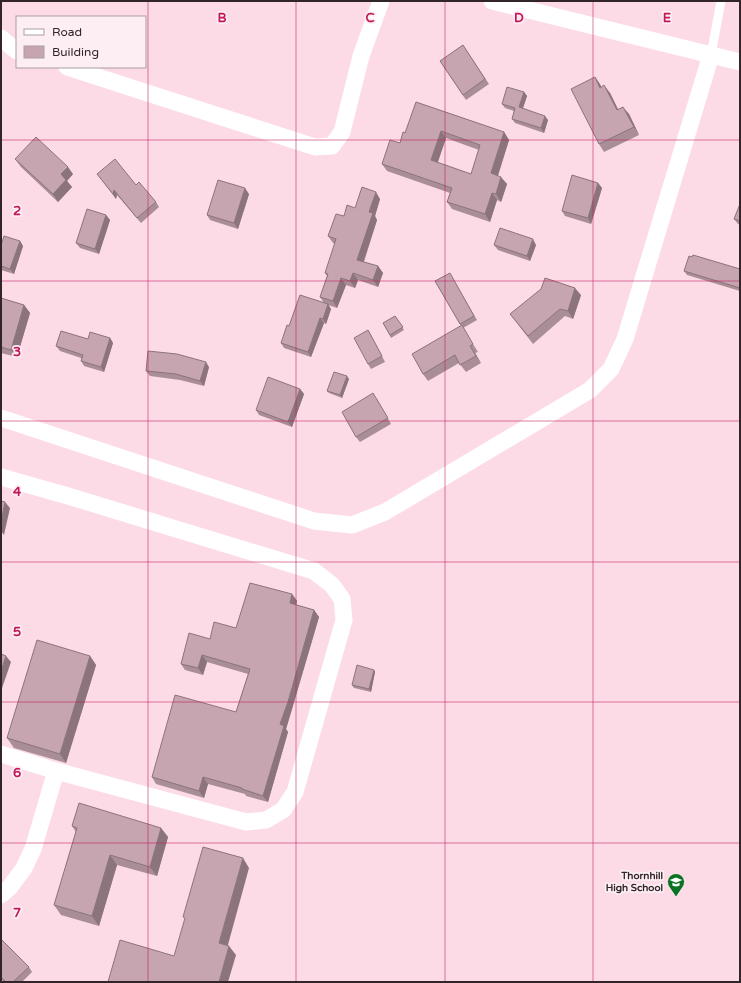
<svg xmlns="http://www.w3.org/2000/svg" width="741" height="983" font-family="'Varela Round',sans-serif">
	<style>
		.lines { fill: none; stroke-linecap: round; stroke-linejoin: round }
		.lane { stroke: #fff; stroke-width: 9 }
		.street { stroke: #fff; stroke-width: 17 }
		.wall { fill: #aa8e97; fill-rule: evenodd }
		.shaded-wall { fill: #8b747b }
		.building { fill: #c6a5b0; stroke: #8b747b; fill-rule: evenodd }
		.grid { fill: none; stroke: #c2185b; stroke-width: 1; stroke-opacity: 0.55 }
		.labels { text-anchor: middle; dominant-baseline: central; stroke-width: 3.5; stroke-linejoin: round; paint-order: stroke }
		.poi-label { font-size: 10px; font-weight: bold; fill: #322529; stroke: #fceef3; text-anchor: end }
		.grid-label { font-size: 13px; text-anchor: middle; font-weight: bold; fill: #c2185b; stroke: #fceef3; stroke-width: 3.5; stroke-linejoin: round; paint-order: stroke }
	</style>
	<rect width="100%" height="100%" fill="#fddbe6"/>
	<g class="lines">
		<polyline class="lane" points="711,55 721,1"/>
		<g class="street">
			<polyline points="492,1 740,62"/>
			<polyline points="1,38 3,40 17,51"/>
			<polyline points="67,67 315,147 332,146 342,132 361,56 381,1"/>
			<polyline points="1,418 314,521 352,525 385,512 590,390 611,369 625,339 711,55"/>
			<polyline points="1,477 68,496 314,571 332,585 342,599 344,620 295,792 283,810 266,820 246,822 56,771 1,754"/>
			<polyline points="1,895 10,887 24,868 33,849 56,771"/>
		</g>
	</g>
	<g class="wall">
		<polygon points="463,45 489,84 466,100 440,61"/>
		<polygon points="595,77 601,87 610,93 618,109 629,114 639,135 604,152 599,144"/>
		<polygon points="524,92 527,96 523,108 548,120 544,133 515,123 512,119 514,111 505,108 502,104"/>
		<path d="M 416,102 L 504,132 L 509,140 L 498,176 L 507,184 L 501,202 L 497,200 L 490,222 L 452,209 L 447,202 L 450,193 L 387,171 L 382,164 L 400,143 L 405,133 ZM 446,138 L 479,150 L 471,174 L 437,163 Z"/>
		<polygon points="15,159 73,174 67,181 72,187 58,202 21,167"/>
		<polygon points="97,174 136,185 156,202 159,207 141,223 117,195 116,199"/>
		<polygon points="598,183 602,188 591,224 565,216 562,211"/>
		<polygon points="249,194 238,229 210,220 207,215"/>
		<polygon points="380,199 375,216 377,220 364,262 378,266 383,273 378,287 358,280 355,288 346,285 337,308 328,305 331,309 326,324 324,323 311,357 284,348 281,343 289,326 324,303 320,297 327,276 325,273 335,244 333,243 328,236 344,216 355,208"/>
		<polygon points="740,204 740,225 738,224 734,219"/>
		<polygon points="106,215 110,220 99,254 80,248 76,243"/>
		<polygon points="20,241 23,246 14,274 1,270 1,245"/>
		<polygon points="494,245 536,245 530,261 498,250"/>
		<polygon points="740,269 740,291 687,275 684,271"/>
		<polygon points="452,277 477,320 463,328 478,352 475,353 481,363 466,372 459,363 428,381 423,374 461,326 435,281"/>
		<polygon points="581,295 573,319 565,316 533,344 510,314"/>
		<polygon points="1,298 24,305 30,313 17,357 1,353"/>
		<polygon points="395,316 404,330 391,338 383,323"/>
		<polygon points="368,330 371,335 385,362 371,369 368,364"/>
		<polygon points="110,338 113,343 104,372 84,366 81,361 81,358 60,351 56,346 88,339"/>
		<polygon points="209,367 204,386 180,380 150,376 146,371"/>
		<polygon points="349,379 342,398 329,393 327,391"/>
		<polygon points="300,389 304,394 292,427 259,415 256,410"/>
		<polygon points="377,399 391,424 360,442 356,437"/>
		<polygon points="292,594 297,601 296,605 314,610 319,617 292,709 286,729 288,732 268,802 246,796 245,794 208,784 204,798 156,784 152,777 236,712 248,674 207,662 203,675 185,670 181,664 210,639 236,628"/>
		<polygon points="90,656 96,665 66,763 14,748 7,738"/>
		<polygon points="374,670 375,672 371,692 354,688 352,685"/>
		<polygon points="72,826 161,828 168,837 157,876 117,865 99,926 61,915 54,905 76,832"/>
		<polygon points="1,939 29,967 32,972 22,982 4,982 1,979"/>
	</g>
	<g class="shaded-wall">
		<polygon points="595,77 600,84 605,95 600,88"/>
		<polygon points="604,85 610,93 622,118 617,110"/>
		<polygon points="524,92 527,96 522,111 519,107"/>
		<polygon points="623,107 629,114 639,135 634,127"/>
		<polygon points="545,116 548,120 544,133 541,128"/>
		<polygon points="441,131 446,138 436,168 431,160"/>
		<polygon points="504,132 509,140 496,181 491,173"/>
		<polygon points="68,167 73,174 67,181 72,187 58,202 53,194 61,174"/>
		<polygon points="501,177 507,184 501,202 496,194"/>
		<polygon points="598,183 602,188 591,224 588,218"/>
		<polygon points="245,188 249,194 238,229 234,223"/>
		<polygon points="114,190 117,195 116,199 113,194"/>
		<polygon points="376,192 380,199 375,216 377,220 362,266 357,260 369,212"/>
		<polygon points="492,193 497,200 490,222 485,214"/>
		<polygon points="106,215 110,220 99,254 95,249"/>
		<polygon points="533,239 536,245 530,261 527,256"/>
		<polygon points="20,241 23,246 14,274 10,269"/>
		<polygon points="378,266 383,273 378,287 373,280"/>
		<polygon points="353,273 358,280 355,288 350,281"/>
		<polygon points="341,278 346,285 337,308 333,301"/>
		<polygon points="575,288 581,295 573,319 568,311"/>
		<polygon points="328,304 331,309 326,324 323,319"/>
		<polygon points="24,305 30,313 17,357 11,350"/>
		<polygon points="320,318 324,323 311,357 308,352"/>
		<polygon points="110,338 113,343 104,372 101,367"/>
		<polygon points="470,346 475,353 481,363 476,356"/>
		<polygon points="206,362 209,367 204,386 200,381"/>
		<polygon points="347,376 349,379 342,398 340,395"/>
		<polygon points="300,389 304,394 292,427 288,422"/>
		<polygon points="5,502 10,508 4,535 1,531 1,522"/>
		<polygon points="292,594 297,601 295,610 290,603"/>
		<polygon points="314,610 319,617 292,709 286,729 288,732 268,802 263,796 280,724"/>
		<polygon points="202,655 207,662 203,675 198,668"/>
		<polygon points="6,656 11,662 1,691 1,671"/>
		<polygon points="90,656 96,665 66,763 60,754"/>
		<polygon points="374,670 375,672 371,692 369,689"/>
		<polygon points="203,777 208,784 204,798 199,791"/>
		<polygon points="161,828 168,837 157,876 150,867"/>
		<polygon points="110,855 117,865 99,926 92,916"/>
		<polygon points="243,858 249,868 226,952 219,943"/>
		<polygon points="229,946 236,955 228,982 219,982"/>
	</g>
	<g class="building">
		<polygon points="463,45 485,79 463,95 440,61"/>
		<polygon points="595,77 600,88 604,85 617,110 623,107 634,127 599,144 571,89"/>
		<polygon points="507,87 524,92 519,107 545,116 541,128 512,119 515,108 502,104"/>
		<path d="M 416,102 L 504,132 L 491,173 L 501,177 L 496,194 L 492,193 L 485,214 L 447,202 L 452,188 L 382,164 L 390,140 L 400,143 L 403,132 L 405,133 ZM 441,131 L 480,145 L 471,174 L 431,160 Z"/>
		<polygon points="36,137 68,167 61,174 66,180 53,194 15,159"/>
		<polygon points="115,159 136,185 139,182 156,202 137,218 114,190 113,194 97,174"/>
		<polygon points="572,175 598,183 588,218 562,211"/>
		<polygon points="218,180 245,188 234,223 207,215"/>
		<polygon points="362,187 376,192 369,212 373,213 357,260 378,266 373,280 353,273 350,281 341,278 333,301 320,297 328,274 325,273 336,239 328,236 336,214 344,216 347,205 355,208"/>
		<polygon points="740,204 740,221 734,219"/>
		<polygon points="87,209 106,215 95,249 76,243"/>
		<polygon points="500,228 533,239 527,256 494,245"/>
		<polygon points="4,236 20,241 10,269 1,266 1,245"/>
		<polygon points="693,255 740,269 740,288 684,271 689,256 692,257"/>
		<polygon points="450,273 474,316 460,324 435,281"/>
		<polygon points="545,278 575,288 568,311 560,309 528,336 510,314 541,289"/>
		<polygon points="300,295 328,304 323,319 320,318 308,352 281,343 287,325 289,326"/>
		<polygon points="1,298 24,305 11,350 1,347"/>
		<polygon points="395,316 403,327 390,335 383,323"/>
		<polygon points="462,325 473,344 470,346 476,356 460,365 455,355 423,374 412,354"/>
		<polygon points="368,330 382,356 368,364 354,338"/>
		<polygon points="61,331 88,339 90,332 110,338 101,367 81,361 83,355 56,346"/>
		<polygon points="148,351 177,354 206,362 200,381 176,374 146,371"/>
		<polygon points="334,372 347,376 340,395 327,391"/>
		<polygon points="268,377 300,389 288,422 256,410"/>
		<polygon points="373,393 388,418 356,437 342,412"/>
		<polygon points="1,501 5,502 1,522"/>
		<polygon points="250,583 292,594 290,603 314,610 288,702 280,724 284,726 263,796 242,789 242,788 203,777 199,791 152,777 175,695 236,712 250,669 202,655 198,668 181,664 189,633 210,639 214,622 236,628"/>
		<polygon points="37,640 90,656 60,754 7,738"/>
		<polygon points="1,654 6,656 1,671"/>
		<polygon points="357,665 374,670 369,689 352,685"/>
		<polygon points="79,803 161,828 150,867 110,855 92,916 54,905 77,828 72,826"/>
		<polygon points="203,847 243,858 219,943 229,946 219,982 108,982 120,940 174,956 185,918 183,917"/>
		<polygon points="1,939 29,967 13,982 6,982 1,977"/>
	</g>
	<path class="grid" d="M 148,1 L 148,982M 296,1 L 296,982M 445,1 L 445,982M 593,1 L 593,982M 1,140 L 740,140M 1,281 L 740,281M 1,421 L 740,421M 1,562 L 740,562M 1,702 L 740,702M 1,843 L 740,843"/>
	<defs>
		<symbol id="school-pin" viewBox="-11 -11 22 30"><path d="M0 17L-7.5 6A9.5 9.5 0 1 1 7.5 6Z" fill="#0b7223" stroke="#fceef3"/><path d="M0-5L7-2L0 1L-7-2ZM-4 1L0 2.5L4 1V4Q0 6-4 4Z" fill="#fff"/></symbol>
	</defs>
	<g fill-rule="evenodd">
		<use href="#school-pin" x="666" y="872" width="20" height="27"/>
	</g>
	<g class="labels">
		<g class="poi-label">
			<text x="663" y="876">Thornhill<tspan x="663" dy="12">High School</tspan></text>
		</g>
	</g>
	<g class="grid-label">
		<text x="222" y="22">B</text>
		<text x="370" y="22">C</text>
		<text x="519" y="22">D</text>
		<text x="667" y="22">E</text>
		<text x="17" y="215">2</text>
		<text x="17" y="356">3</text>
		<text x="17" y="496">4</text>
		<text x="17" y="636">5</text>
		<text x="17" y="777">6</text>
		<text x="17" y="917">7</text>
	</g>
	<rect width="741" height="983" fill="none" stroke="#322529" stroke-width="4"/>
	<rect x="16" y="16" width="130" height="52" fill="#fceef3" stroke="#ab9ea2"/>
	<rect x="24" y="29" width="20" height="6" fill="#ffffff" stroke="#ab9ea2"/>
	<text x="52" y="36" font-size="12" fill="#322529">Road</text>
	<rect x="24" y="46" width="20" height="12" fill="#c6a5b0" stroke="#ab9ea2"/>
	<text x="52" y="56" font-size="12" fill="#322529">Building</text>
</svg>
